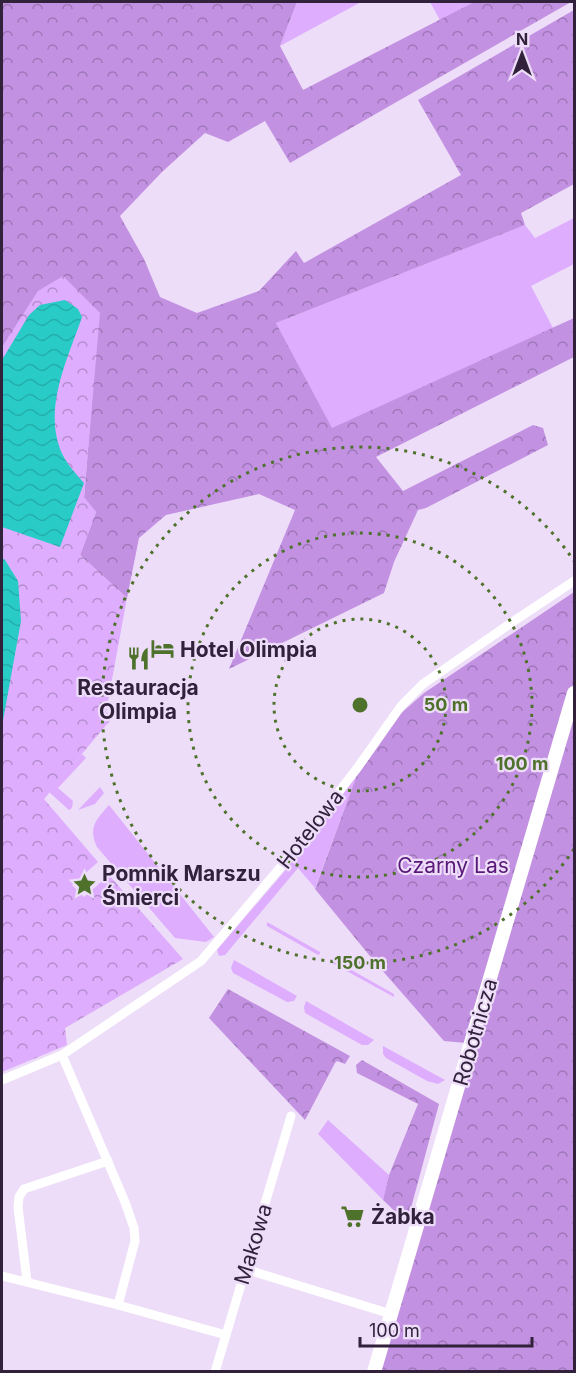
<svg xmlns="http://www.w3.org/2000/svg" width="576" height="1373" font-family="Inter,sans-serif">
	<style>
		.green { fill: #deadfd }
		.forest { fill: url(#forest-crowns) }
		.park { fill: url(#park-crowns) }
		.water { fill: url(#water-waves) }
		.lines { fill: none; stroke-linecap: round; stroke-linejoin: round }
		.street { stroke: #fff; stroke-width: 9 }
		.secondary { stroke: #fff; stroke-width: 14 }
		.ring { fill: none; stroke: #4e722b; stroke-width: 3; stroke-dasharray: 3 6 }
		.labels { text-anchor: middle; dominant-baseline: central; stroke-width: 4.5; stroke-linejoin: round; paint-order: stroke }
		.poi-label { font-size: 21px; font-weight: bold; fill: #31213b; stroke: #edddf9; text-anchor: start }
		.street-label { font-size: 21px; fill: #31213b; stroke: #edddf9 }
		.park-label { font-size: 21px; fill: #581877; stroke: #edddf9 }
		.centre { fill: #4e722b; stroke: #edddf9; stroke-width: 3 }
		.ring-label { font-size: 18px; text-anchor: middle; font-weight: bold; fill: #4e722b; stroke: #edddf9; stroke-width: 4.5; stroke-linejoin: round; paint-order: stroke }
	</style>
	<defs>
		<pattern id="forest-crowns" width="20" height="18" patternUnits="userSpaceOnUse" patternTransform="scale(1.5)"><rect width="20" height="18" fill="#c391e2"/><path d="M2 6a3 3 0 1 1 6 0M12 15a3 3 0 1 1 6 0" fill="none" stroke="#9f76b8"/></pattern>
		<pattern id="park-crowns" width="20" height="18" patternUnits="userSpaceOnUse" patternTransform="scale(1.5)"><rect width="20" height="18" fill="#deadfd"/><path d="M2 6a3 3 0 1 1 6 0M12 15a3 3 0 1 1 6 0" fill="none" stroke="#b58cce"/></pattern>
		<pattern id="water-waves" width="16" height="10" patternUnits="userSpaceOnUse" patternTransform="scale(1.5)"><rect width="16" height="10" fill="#28cbc6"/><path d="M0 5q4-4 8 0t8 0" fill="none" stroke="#24aeab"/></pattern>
	</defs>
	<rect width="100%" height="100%" fill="#edddf9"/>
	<g class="green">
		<polygon points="297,2 361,2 280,46"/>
		<polygon points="430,2 474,2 440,20"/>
		<polygon points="574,218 574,264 531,286 553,328 332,429 276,323 525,225 535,238"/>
		<polygon points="82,754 86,758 58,788 73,801 72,808 69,810 49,792"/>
		<polygon points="358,772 315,888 298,868 225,955 219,956 217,950 284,872"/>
		<polygon points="100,787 104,793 95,804 78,810"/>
		<path d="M 109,805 L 214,937 L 206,942 L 175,938 L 97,847 C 88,827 96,820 109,805 Z"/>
		<polygon points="267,922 320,952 320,954 318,955 267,926"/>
		<polygon points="332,959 394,994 394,997 332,963 330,960"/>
		<polygon points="234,960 297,996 294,1001 287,1002 233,973 231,968"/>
		<polygon points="306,1001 374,1040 368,1045 362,1045 305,1013 304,1007"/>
		<polygon points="383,1046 445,1080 438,1084 427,1081 386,1058 383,1054"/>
		<polygon points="328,1120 389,1175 383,1200 318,1134"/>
	</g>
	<g class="forest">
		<polygon points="2,2 297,2 280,46 303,90 474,2 571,2 290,163 265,121 228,142 205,133 162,172 120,216 144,259 160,297 197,313 259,291 296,251 304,263 461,175 418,100 574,10 574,184 521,213 525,225 276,323 332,428 574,318 574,357 376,457 403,491 533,425 543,428 548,445 426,508 418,510 394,562 384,593 229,669 295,510 259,494 166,515 139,538 127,598 80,555 96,512 84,498 99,313 2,347"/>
		<polygon points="574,592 574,1371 379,1371 466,1043 444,1041 374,961 315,889 358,772 399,715 424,693"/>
		<polygon points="228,989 350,1056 345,1064 337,1061 335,1063 305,1120 209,1018"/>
		<polygon points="362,1060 439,1104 411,1208 405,1221 383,1200 389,1175 418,1104 357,1073 356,1065"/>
	</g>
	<polygon class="park" points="63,276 100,313 84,497 96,512 80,555 127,598 106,712 113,717 44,799 98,862 72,885 84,897 109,875 183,959 65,1028 67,1045 2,1072 2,347 38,291"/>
	<g class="water">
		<path d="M 65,300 L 78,309 L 82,317 C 68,358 44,406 60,449 C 65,462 75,473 84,483 L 60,547 L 2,527 L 2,360 L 29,315 L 40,305 Z"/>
		<polygon points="2,558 5,560 18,581 21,621 2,726"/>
	</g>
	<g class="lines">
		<g class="street">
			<polyline points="2,1080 62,1055 201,961 285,862 358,767 401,706 423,684 511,623 574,581"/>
			<polyline points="245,1269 391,1314"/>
			<polyline points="2,1276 118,1305 135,1241 134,1228 125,1202 62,1055"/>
			<polyline points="27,1281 18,1207 19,1197 24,1189 108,1161"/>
			<polyline points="118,1305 226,1335"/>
			<polyline points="215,1372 291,1116"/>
		</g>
		<polyline class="secondary" points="374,1372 574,693"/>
	</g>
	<g class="ring">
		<circle cx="360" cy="705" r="86"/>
		<circle cx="360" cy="705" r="172"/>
		<path d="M574 849A258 258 0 1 1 574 561"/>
	</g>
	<defs>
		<symbol id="hotel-bare" viewBox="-9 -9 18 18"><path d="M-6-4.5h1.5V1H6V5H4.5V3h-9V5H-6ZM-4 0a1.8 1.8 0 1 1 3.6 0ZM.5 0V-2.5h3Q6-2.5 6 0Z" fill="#4e722b" stroke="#edddf9" stroke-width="2.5" paint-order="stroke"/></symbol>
		<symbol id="restaurant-bare" viewBox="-9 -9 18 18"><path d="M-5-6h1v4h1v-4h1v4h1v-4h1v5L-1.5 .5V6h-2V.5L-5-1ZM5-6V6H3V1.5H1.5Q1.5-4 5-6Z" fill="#4e722b" stroke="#edddf9" stroke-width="2.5" paint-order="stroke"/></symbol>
		<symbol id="sight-bare" viewBox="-9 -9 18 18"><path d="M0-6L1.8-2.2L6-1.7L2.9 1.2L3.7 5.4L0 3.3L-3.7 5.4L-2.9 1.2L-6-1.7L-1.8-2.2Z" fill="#4e722b" stroke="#edddf9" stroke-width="2.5" paint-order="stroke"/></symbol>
		<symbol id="supermarket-bare" viewBox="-9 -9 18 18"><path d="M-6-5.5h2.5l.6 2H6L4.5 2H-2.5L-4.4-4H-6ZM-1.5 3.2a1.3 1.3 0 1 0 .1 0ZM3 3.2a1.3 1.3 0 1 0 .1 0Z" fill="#4e722b" stroke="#edddf9" stroke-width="2.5" paint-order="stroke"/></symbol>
	</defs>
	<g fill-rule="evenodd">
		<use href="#hotel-bare" x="146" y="632" width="33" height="33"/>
		<use href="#restaurant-bare" x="122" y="642" width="33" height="33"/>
		<use href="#sight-bare" x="68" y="868" width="33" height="33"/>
		<use href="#supermarket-bare" x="336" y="1200" width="33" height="33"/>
	</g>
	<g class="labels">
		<g class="poi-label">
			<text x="180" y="649">Hotel Olimpia</text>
			<text x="138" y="687" text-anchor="middle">Restauracja<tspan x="138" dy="24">Olimpia</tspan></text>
			<text x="102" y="873">Pomnik Marszu<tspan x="102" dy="24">Śmierci</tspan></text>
			<text x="371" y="1216">Żabka</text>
		</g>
		<g class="street-label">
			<text transform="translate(310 829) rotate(-52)">Hotelowa</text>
			<text transform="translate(475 1032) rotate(-74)">Robotnicza</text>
			<text transform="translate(253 1244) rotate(-73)">Makowa</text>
		</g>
		<g class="park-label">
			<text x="453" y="865">Czarny Las</text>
		</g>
	</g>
	<circle cx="360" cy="705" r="9" class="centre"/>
	<g class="ring-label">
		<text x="446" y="711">50 m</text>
		<text x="522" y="770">100 m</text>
		<text x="360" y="969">150 m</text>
	</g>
	<rect width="576" height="1373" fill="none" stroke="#31213b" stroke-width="6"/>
	<g transform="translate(522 54)" stroke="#edddf9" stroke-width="4.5" paint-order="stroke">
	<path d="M0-4.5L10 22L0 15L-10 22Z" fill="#31213b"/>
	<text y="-9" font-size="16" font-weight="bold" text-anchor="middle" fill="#31213b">N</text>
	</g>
	<path d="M360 1337v9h172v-9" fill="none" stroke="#31213b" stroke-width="3"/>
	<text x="369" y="1337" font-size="18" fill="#31213b" stroke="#edddf9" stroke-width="4.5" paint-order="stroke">100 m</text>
</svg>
